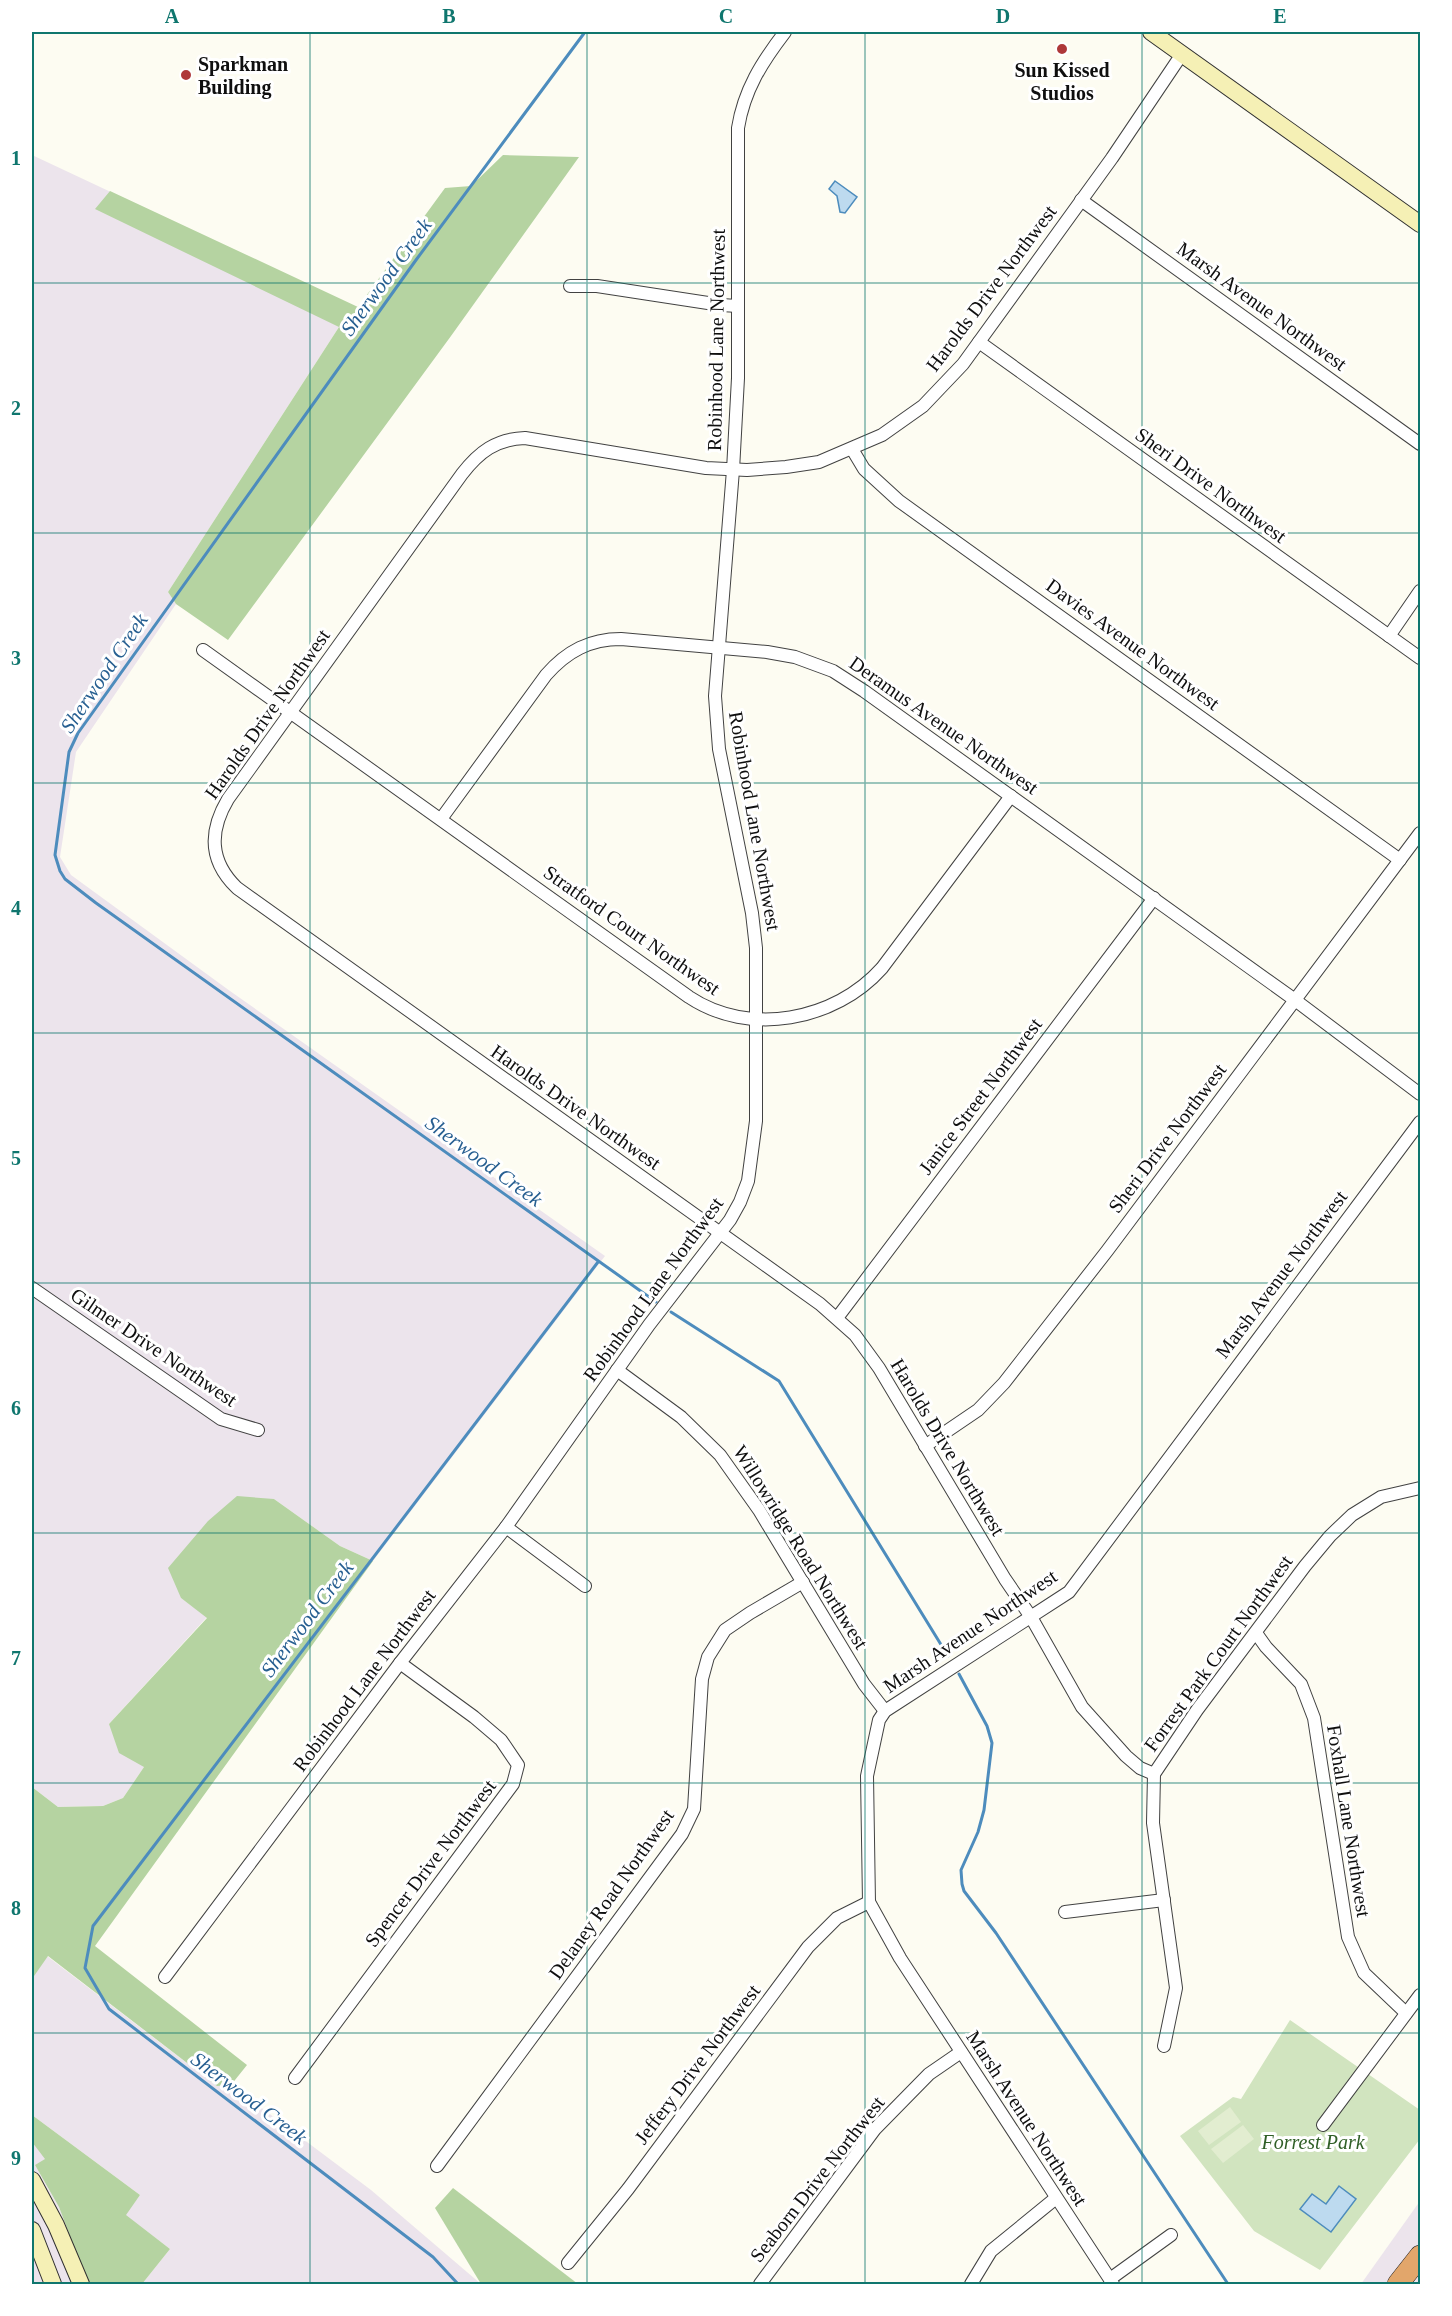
<svg xmlns="http://www.w3.org/2000/svg" width="1452" height="2316" font-family="'Times New Roman',serif">
	<style>
		.industrial { fill: #ece4ec }
		.green { fill: #d1e4bf }
		.forest { fill: #b5d3a1 }
		.pitch { fill: #e2edd0 }
		.water { fill: #bddaef; stroke: #4d8cbd; stroke-width: 1.5 }
		.lines { fill: none; stroke-linecap: round; stroke-linejoin: round }
		.stream { stroke: #4d8cbd; stroke-width: 3 }
		.street-casing { stroke: #424242; stroke-width: 14 }
		.secondary-casing { stroke: #313131; stroke-width: 18 }
		.highway-casing { stroke: #202020; stroke-width: 22 }
		.street { stroke: #fff; stroke-width: 12 }
		.secondary { stroke: #f5f0b5; stroke-width: 16 }
		.highway { stroke: #e2a66b; stroke-width: 21 }
		.grid { fill: none; stroke: #0f766e; stroke-width: 1.5; stroke-opacity: 0.55 }
		.poi-dot { fill: #ae3839; stroke: #fff; stroke-width: 2 }
		.labels { text-anchor: middle; dominant-baseline: central; stroke-width: 6; stroke-linejoin: round; paint-order: stroke }
		.poi-label { font-size: 20px; font-weight: bold; fill: #0f0f0f; stroke: #fff; text-anchor: start }
		.street-label { font-size: 20px; fill: #0f0f0f; stroke: #fff }
		.park-label { font-size: 20px; font-style: italic; fill: #305f27; stroke: #fff }
		.water-label { font-size: 21px; font-style: italic; fill: #275f91; stroke: #fff }
		.neatline { fill: none; stroke: #0f766e; stroke-width: 2 }
		.grid-label { font-size: 20px; text-anchor: middle; font-weight: bold; fill: #0f766e }
	</style>
	<rect width="100%" height="100%" fill="#fdfcf2"/>
	<g class="industrial">
		<polygon points="32,155 358,308 339,327 168,592 176,604 76,752 60,857 71,875 230,991 605,1256 373,1561 340,1546 274,1499 181,1598 207,1617 109,1724 144,1767 123,1798 103,1806 58,1807 32,1787"/>
		<polygon points="47,1956 217,2086 231,2085 371,2190 481,2284 142,2284 170,2249 125,2215 140,2195 32,2115 32,1979"/>
		<polygon points="32,2142 46,2159 35,2165 59,2207 88,2284 32,2284"/>
		<polygon points="1420,2201 1420,2284 1361,2284"/>
	</g>
	<polygon class="green" points="1290,2020 1420,2110 1420,2139 1320,2270 1254,2231 1180,2136 1233,2097 1241,2099"/>
	<g class="forest">
		<polygon points="503,155 579,157 451,336 228,640 176,604 168,592 339,327 95,209 110,191 358,307 445,188 471,186"/>
		<polygon points="237,1496 274,1499 340,1546 373,1561 95,1946 247,2065 231,2085 217,2086 48,1956 32,1979 32,1787 58,1807 103,1806 123,1798 144,1767 119,1753 109,1724 207,1618 181,1598 168,1568 208,1521"/>
		<polygon points="32,2115 140,2195 126,2215 170,2249 142,2284 88,2284 59,2207 35,2165 45,2159 32,2142"/>
		<polygon points="453,2188 578,2284 481,2284 435,2208"/>
	</g>
	<g class="pitch">
		<polygon points="1230,2107 1241,2122 1209,2145 1198,2131"/>
		<polygon points="1243,2125 1254,2139 1223,2163 1211,2149"/>
	</g>
	<g class="water">
		<polygon points="835,181 857,197 845,213 840,212 837,196 829,189"/>
		<polygon points="1339,2186 1356,2199 1331,2232 1300,2209 1312,2194 1326,2204"/>
	</g>
	<g class="lines">
		<g class="stream">
			<polyline points="585,32 416,260 78,733 69,752 55,855 60,871 65,879 96,903 656,1302"/>
			<polyline points="671,1312 779,1381 948,1656"/>
			<polyline points="959,1674 987,1726 992,1743 984,1810 978,1832 961,1870 962,1884 964,1891 996,1933 1228,2284"/>
			<polyline points="458,2284 433,2257 109,2009 85,1968 93,1926 598,1262"/>
		</g>
		<defs>
			<g id="street">
				<polyline points="1081,200 1420,444"/>
				<polyline points="570,286 597,286 721,305 738,306"/>
				<polyline points="979,342 1420,658"/>
				<polyline points="852,449 864,469 899,501 1400,860"/>
				<polyline points="1389,636 1420,591"/>
				<path d="M 203,650 L 689,997 C 749,1037 835,1021 882,968 L 1011,796"/>
				<path d="M 441,819 L 546,675 C 567,651 590,639 621,639 L 767,652 L 795,657 L 833,671 L 864,691 L 1295,1000 L 1420,1094"/>
				<polyline points="32,1288 221,1419 258,1430"/>
				<polyline points="837,1318 1154,898"/>
				<polyline points="617,1370 681,1417 720,1455 759,1510 864,1684 885,1711"/>
				<polyline points="925,1446 978,1410 1004,1383 1107,1251 1420,833"/>
				<polyline points="506,1527 585,1586"/>
				<polyline points="1256,1633 1266,1647 1301,1684 1314,1718 1348,1937 1364,1973 1406,2013"/>
				<path d="M 1154,1774 L 1140,1768 L 1126,1756 L 1082,1707 L 1031,1617 L 1005,1579 L 879,1368 L 855,1335 L 820,1304 L 237,888 C 209,861 209,831 228,799 L 462,474 C 479,452 496,439 525,438 L 706,468 L 747,470 L 786,467 L 819,462 L 882,435 L 923,406 L 963,364 L 1112,158 L 1182,54"/>
				<polyline points="1065,1912 1164,1900"/>
				<path d="M 165,1977 L 400,1663 L 506,1527 L 649,1325 L 730,1220 L 740,1202 L 748,1181 L 756,1121 L 756,948 L 752,913 L 719,749 L 715,696 L 733,470 L 738,378 L 738,128 C 744,90 762,62 785,32"/>
				<polyline points="1164,2046 1176,1988 1153,1823 1154,1774 1197,1710 1305,1566 1330,1536 1352,1515 1381,1497 1420,1488"/>
				<polyline points="295,2078 513,1784 518,1765 501,1740 474,1717 400,1663"/>
				<polyline points="1323,2125 1420,1995"/>
				<polyline points="437,2166 682,1834 694,1809 702,1679 708,1657 725,1630 750,1613 803,1582"/>
				<polyline points="568,2263 628,2189 808,1947 837,1918 869,1902"/>
				<polyline points="1110,2279 1171,2235"/>
				<polyline points="760,2284 875,2129 929,2074 961,2052"/>
				<polyline points="971,2284 991,2251 1056,2198"/>
				<polyline points="1113,2284 900,1958 869,1902 867,1776 879,1720 885,1711 1069,1592 1420,1122"/>
			</g>
			<g id="secondary">
				<polyline points="1151,32 1420,224"/>
				<polyline points="32,2180 56,2225 81,2284"/>
				<polyline points="32,2230 53,2284"/>
			</g>
			<polyline id="highway" points="1398,2284 1420,2256"/>
		</defs>
		<use href="#street" class="street-casing"/>
		<use href="#secondary" class="secondary-casing"/>
		<use href="#highway" class="highway-casing"/>
		<use href="#street" class="street"/>
		<use href="#secondary" class="secondary"/>
		<use href="#highway" class="highway"/>
	</g>
	<path class="grid" d="M 310,32 L 310,2284M 587,32 L 587,2284M 865,32 L 865,2284M 1142,32 L 1142,2284M 32,283 L 1420,283M 32,533 L 1420,533M 32,783 L 1420,783M 32,1033 L 1420,1033M 32,1283 L 1420,1283M 32,1533 L 1420,1533M 32,1783 L 1420,1783M 32,2033 L 1420,2033"/>
	<g class="poi-dot">
		<circle cx="1062" cy="49" r="6"/>
		<circle cx="186" cy="75" r="6"/>
	</g>
	<g class="labels">
		<g class="poi-label">
			<text x="198" y="64">Sparkman<tspan x="198" dy="23">Building</tspan></text>
			<text x="1062" y="70" text-anchor="middle">Sun Kissed<tspan x="1062" dy="23">Studios</tspan></text>
		</g>
		<g class="street-label">
			<text transform="translate(991 288) rotate(-53)">Harolds Drive Northwest</text>
			<text transform="translate(1262 306) rotate(36)">Marsh Avenue Northwest</text>
			<text transform="translate(716 340) rotate(-89)">Robinhood Lane Northwest</text>
			<text transform="translate(1211 485) rotate(36)">Sheri Drive Northwest</text>
			<text transform="translate(1133 644) rotate(36)">Davies Avenue Northwest</text>
			<text transform="translate(267 714) rotate(-55)">Harolds Drive Northwest</text>
			<text transform="translate(944 725) rotate(35)">Deramus Avenue Northwest</text>
			<text transform="translate(755 821) rotate(80)">Robinhood Lane Northwest</text>
			<text transform="translate(632 930) rotate(35)">Stratford Court Northwest</text>
			<text transform="translate(980 1096) rotate(-53)">Janice Street Northwest</text>
			<text transform="translate(576 1107) rotate(35)">Harolds Drive Northwest</text>
			<text transform="translate(1167 1138) rotate(-53)">Sheri Drive Northwest</text>
			<text transform="translate(1281 1274) rotate(-53)">Marsh Avenue Northwest</text>
			<text transform="translate(653 1289) rotate(-54)">Robinhood Lane Northwest</text>
			<text transform="translate(154 1347) rotate(34)">Gilmer Drive Northwest</text>
			<text transform="translate(948 1447) rotate(59)">Harolds Drive Northwest</text>
			<text transform="translate(801 1547) rotate(58)">Willowridge Road Northwest</text>
			<text transform="translate(970 1631) rotate(-34)">Marsh Avenue Northwest</text>
			<text transform="translate(1218 1653) rotate(-54)">Forrest Park Court Northwest</text>
			<text transform="translate(364 1680) rotate(-53)">Robinhood Lane Northwest</text>
			<text transform="translate(1349 1821) rotate(81)">Foxhall Lane Northwest</text>
			<text transform="translate(430 1863) rotate(-53)">Spencer Drive Northwest</text>
			<text transform="translate(611 1894) rotate(-55)">Delaney Road Northwest</text>
			<text transform="translate(697 2064) rotate(-53)">Jeffery Drive Northwest</text>
			<text transform="translate(1027 2118) rotate(57)">Marsh Avenue Northwest</text>
			<text transform="translate(817 2179) rotate(-52)">Seaborn Drive Northwest</text>
		</g>
		<g class="park-label">
			<text x="1313" y="2142">Forrest Park</text>
		</g>
		<g class="water-label">
			<text transform="translate(386 277) rotate(-54)">Sherwood Creek</text>
			<text transform="translate(104 673) rotate(-56)">Sherwood Creek</text>
			<text transform="translate(484 1161) rotate(36)">Sherwood Creek</text>
			<text transform="translate(307 1619) rotate(-53)">Sherwood Creek</text>
			<text transform="translate(249 2098) rotate(37)">Sherwood Creek</text>
		</g>
	</g>
	<rect width="1452" height="2316" fill="none" stroke="#ffffff" stroke-width="66"/>
	<rect x="33" y="33" width="1386" height="2250" class="neatline"/>
	<g class="grid-label">
		<text x="172" y="23">A</text>
		<text x="449" y="23">B</text>
		<text x="726" y="23">C</text>
		<text x="1003" y="23">D</text>
		<text x="1280" y="23">E</text>
		<text x="16" y="165">1</text>
		<text x="16" y="415">2</text>
		<text x="16" y="665">3</text>
		<text x="16" y="915">4</text>
		<text x="16" y="1165">5</text>
		<text x="16" y="1415">6</text>
		<text x="16" y="1665">7</text>
		<text x="16" y="1915">8</text>
		<text x="16" y="2165">9</text>
	</g>
</svg>
